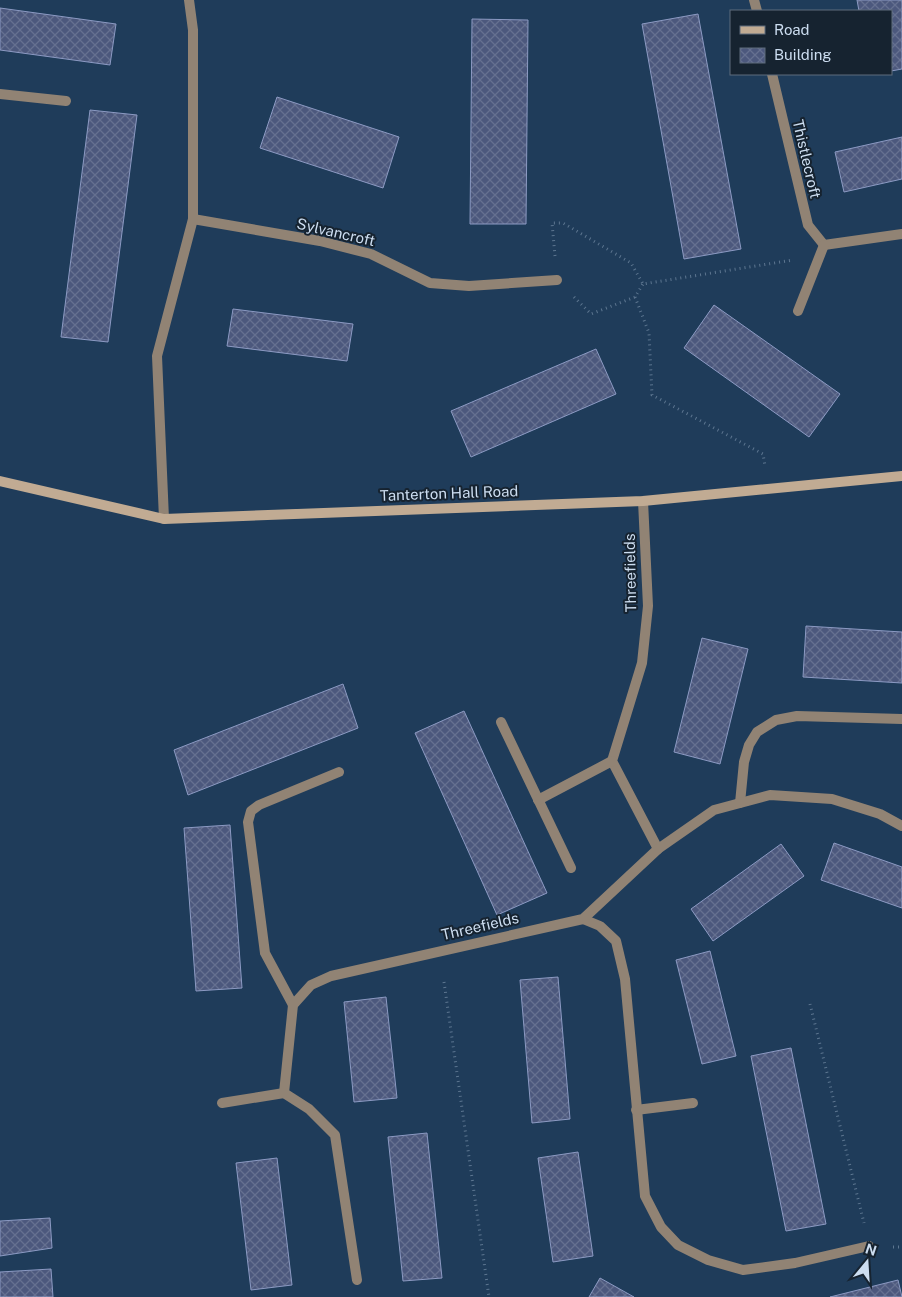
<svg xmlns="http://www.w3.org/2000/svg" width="902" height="1297" font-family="'Public Sans',sans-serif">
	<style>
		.building { fill: url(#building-cross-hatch); stroke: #8c9ac3 }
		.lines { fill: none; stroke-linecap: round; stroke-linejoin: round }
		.path { stroke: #5d7690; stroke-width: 3; stroke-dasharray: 1 4; stroke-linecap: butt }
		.street { stroke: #918374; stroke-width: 10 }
		.secondary { stroke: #c1ab93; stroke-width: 10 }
		.labels { text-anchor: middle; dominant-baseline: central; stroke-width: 4; stroke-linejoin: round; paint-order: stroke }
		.street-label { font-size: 15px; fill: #ccddf0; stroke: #162330 }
	</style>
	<defs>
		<pattern id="building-cross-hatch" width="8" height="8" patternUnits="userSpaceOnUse" patternTransform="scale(1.25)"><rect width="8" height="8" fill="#4c587d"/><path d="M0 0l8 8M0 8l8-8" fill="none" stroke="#657090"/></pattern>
	</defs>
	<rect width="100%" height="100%" fill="#1f3c5a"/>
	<g class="building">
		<polygon points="857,0 902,0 902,69 891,71 891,11 859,11"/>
		<polygon points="0,8 116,24 110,65 0,50"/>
		<polygon points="698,14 741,249 684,259 642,24"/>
		<polygon points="472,19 528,20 526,224 470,224"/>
		<polygon points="277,97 399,137 383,188 260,148"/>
		<polygon points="90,110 137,115 108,342 61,337"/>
		<polygon points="902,137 902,179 844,192 835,152"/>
		<polygon points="714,305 840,394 809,437 684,348"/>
		<polygon points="233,309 353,324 347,361 227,346"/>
		<polygon points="596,349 616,394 471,457 451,411"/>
		<polygon points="806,626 902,632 902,683 803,677"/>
		<polygon points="702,638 748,649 720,764 674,752"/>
		<polygon points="343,684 358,728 188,795 174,750"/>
		<polygon points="464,711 547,893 497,915 415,733"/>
		<polygon points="230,825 242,988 196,991 184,828"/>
		<polygon points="834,843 902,867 902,908 821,880"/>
		<polygon points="781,844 804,876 713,941 691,909"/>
		<polygon points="710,951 736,1056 702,1064 676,960"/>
		<polygon points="558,977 570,1119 532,1123 520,980"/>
		<polygon points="386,997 397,1098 354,1102 344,1002"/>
		<polygon points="791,1048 826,1224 786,1231 751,1056"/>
		<polygon points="427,1133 442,1278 403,1281 388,1137"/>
		<polygon points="578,1152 593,1256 553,1262 538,1158"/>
		<polygon points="277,1158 292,1285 251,1290 236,1163"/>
		<polygon points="50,1218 52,1248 0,1256 0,1221"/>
		<polygon points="51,1269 53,1297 0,1297 0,1272"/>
		<polygon points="600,1278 634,1297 589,1297"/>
		<polygon points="898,1280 902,1297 830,1297"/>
	</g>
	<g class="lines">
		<g class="path">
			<polyline points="555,256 552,223 563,223 631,263 643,284 793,260"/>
			<polyline points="574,297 591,314 635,297 643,284"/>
			<polyline points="635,297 649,333 652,395 763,454 765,466"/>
			<polyline points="444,982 489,1297"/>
			<polyline points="810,1004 864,1223"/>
			<polyline points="893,1247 902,1247"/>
		</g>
		<g class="street">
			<polyline points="754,0 757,11"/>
			<polyline points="772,74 808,225 824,245 902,234"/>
			<polyline points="0,94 66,101"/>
			<polyline points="193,219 320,241 371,254 430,283 469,286 557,280"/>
			<polyline points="798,311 824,245"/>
			<polyline points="643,501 648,606 642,663 612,761 658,849"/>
			<polyline points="164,519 157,356 193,219 193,30 189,0"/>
			<polyline points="501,722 571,868"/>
			<polyline points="538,800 612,761"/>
			<polyline points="740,803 744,762 749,745 757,732 776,720 797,716 902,719"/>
			<polyline points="583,919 600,926 616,941 625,979 645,1196 661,1227 678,1245 708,1260 743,1270 795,1263 869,1246"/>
			<polyline points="293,1005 265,953 248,822 251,811 259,805 339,772"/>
			<polyline points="222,1103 284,1093"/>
			<polyline points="636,1110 693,1103"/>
			<polyline points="357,1280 335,1135 309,1109 284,1093 293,1005 311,985 331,976 583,919 658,849 714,810 770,795 832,799 880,814 902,826"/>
		</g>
		<polyline class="secondary" points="0,481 164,519 643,501 902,476"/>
	</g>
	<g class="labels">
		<g class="street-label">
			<text transform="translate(807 159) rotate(77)">Thistlecroft</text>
			<text transform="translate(336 232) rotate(13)">Sylvancroft</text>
			<text transform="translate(449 493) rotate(-2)">Tanterton Hall Road</text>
			<text transform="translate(630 573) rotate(-91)">Threefields</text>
			<text transform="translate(480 926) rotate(-13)">Threefields</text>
		</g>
	</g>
	<rect x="730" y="10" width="162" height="65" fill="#162330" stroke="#5f6d7d"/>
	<rect x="740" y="26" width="25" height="8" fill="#c1ab93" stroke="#5f6d7d"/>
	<text x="774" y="35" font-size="15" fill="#ccddf0">Road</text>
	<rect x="740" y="48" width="25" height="15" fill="url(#building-cross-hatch)" stroke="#5f6d7d"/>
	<text x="774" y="60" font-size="15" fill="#ccddf0">Building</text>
	<g transform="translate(867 1262) rotate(18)" stroke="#162330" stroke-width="4" paint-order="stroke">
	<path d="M0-4L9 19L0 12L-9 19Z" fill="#ccddf0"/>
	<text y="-8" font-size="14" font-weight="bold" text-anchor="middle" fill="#ccddf0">N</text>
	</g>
</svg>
